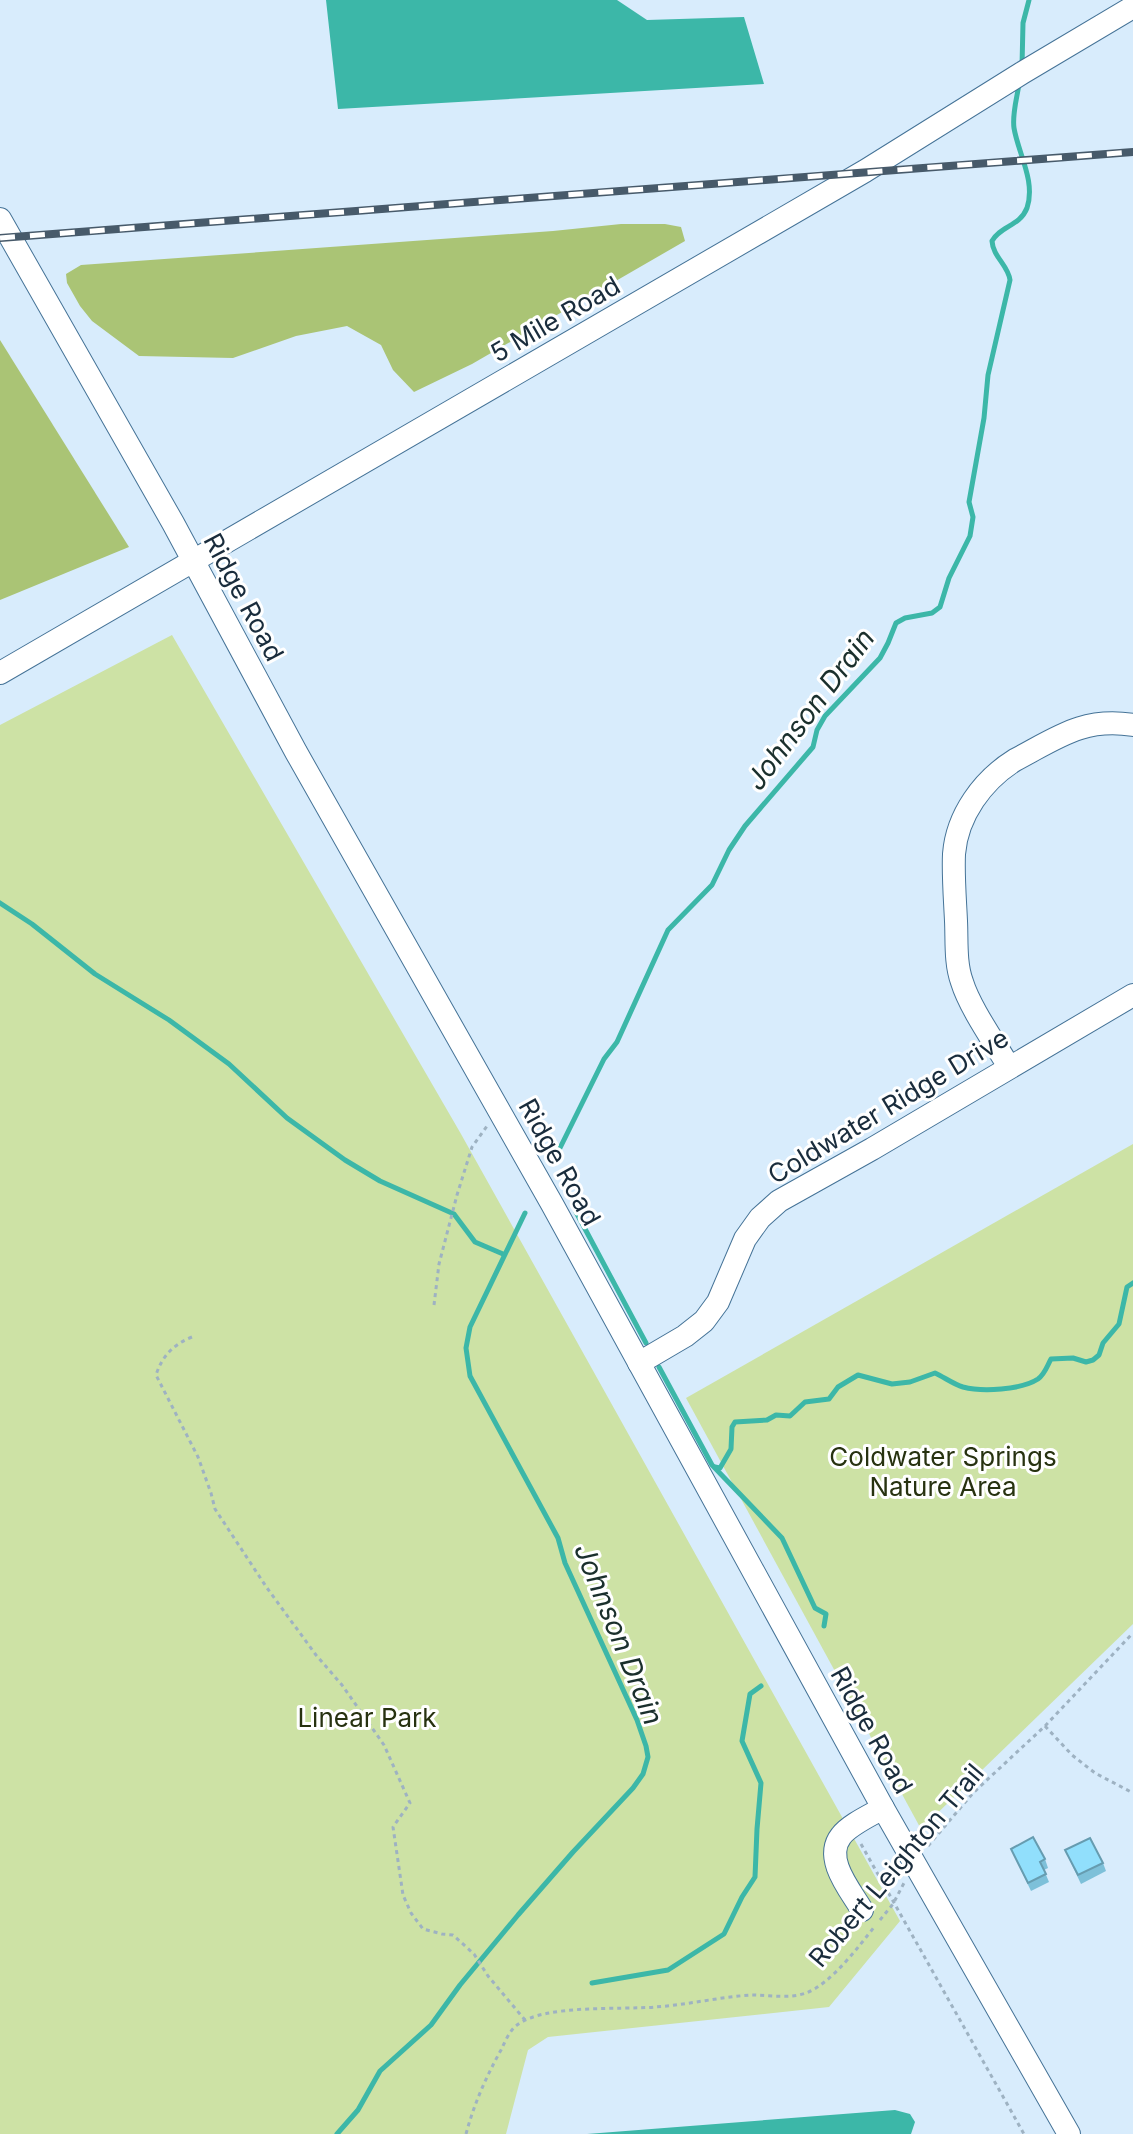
<svg xmlns="http://www.w3.org/2000/svg" width="1133" height="2134" font-family="Inter,sans-serif">
	<style>
		.green { fill: #cde2a5 }
		.forest { fill: #aac475 }
		.water { fill: #3cb7a8 }
		.lines { fill: none; stroke-linecap: round; stroke-linejoin: round }
		.stream { stroke: #3cb7a8; stroke-width: 5 }
		.minor-casing { stroke: #457397; stroke-width: 24 }
		.path { stroke: #9eb2c2; stroke-width: 3; stroke-dasharray: 4 4; stroke-linecap: butt }
		.minor { stroke: #fff; stroke-width: 22 }
		.rail-casing { stroke: #475a6a; stroke-width: 8 }
		.rail { stroke: #fff; stroke-width: 5; stroke-dasharray: 15; stroke-linecap: butt }
		.wall { fill: #7dc0d9 }
		.building { fill: #91dffc; stroke: #669cb0; stroke-width: 2 }
		.labels { text-anchor: middle; dominant-baseline: central; stroke-width: 6; stroke-linejoin: round; paint-order: stroke }
		.street-label { font-size: 26px; fill: #192c3c; stroke: #fff }
		.park-label { font-size: 26px; fill: #273210; stroke: #fff }
		.water-label { font-size: 28px; font-style: italic; fill: #1a2f2c; stroke: #fff }
	</style>
	<rect width="100%" height="100%" fill="#d8ecfc"/>
	<g class="green">
		<polygon points="172,635 461,1134 900,1921 829,2007 548,2037 528,2050 506,2134 0,2134 0,725"/>
		<polygon points="1133,1144 1133,1624 921,1829 686,1398"/>
	</g>
	<g class="forest">
		<polygon points="621,224 665,224 681,227 685,241 472,364 414,392 393,370 381,345 347,326 296,336 233,358 139,356 92,321 80,306 67,283 66,274 81,265 553,231"/>
		<polygon points="0,340 129,547 0,600"/>
	</g>
	<g class="water">
		<polygon points="326,0 617,0 647,20 744,17 764,84 338,109"/>
		<polygon points="895,2110 910,2114 915,2122 911,2134 587,2134"/>
	</g>
	<g class="lines">
		<g class="stream">
			<polyline points="1022,66 1023,23 1029,0"/>
			<polyline points="0,903 32,924 95,974 169,1020 229,1064 287,1118 345,1160 380,1181 454,1214 475,1242 503,1254"/>
			<path d="M 555,1158 L 604,1059 L 617,1042 L 668,930 L 712,885 L 729,850 L 745,826 L 813,747 L 817,730 L 825,716 L 880,658 L 888,643 L 896,623 L 905,618 L 932,613 L 940,607 L 949,578 L 970,536 L 973,517 L 969,502 L 984,418 L 988,375 L 1010,280 C 1008,265 993,257 992,241 C 1000,226 1020,226 1027,208 C 1036,181 1018,153 1014,128 C 1012,114 1017,98 1019,84"/>
			<polyline points="576,1212 646,1343"/>
			<polyline points="659,1367 712,1465 782,1538 815,1608 826,1614 824,1626"/>
			<path d="M 715,1467 L 720,1468 L 731,1449 L 732,1427 L 735,1422 L 767,1420 L 776,1415 L 790,1416 L 805,1402 L 829,1399 L 838,1387 L 858,1375 L 892,1384 L 910,1382 L 935,1373 C 944,1377 953,1384 963,1387 C 982,1392 1021,1390 1038,1379 C 1045,1374 1047,1366 1051,1359 L 1073,1358 L 1086,1362 L 1093,1360 L 1099,1355 L 1103,1343 L 1119,1324 L 1127,1287 L 1133,1283"/>
			<polyline points="592,1983 668,1970 724,1934 742,1897 755,1877 757,1829 761,1783 742,1741 750,1694 761,1686"/>
			<polyline points="337,2134 358,2110 380,2071 431,2025 460,1985 518,1915 573,1852 633,1788 643,1774 648,1757 646,1746 637,1720 565,1563 558,1538 470,1376 466,1348 470,1327 525,1213"/>
		</g>
		<defs>
			<g id="minor">
				<polyline points="0,219 173,523 296,752 552,1204 883,1808 1069,2134"/>
				<polyline points="0,673 865,171 1022,73 1133,7"/>
				<path d="M 1009,1067 C 995,1043 970,1008 962,982 C 955,963 957,940 956,921 C 955,899 953,876 954,854 C 957,815 983,780 1015,760 C 1057,738 1083,717 1133,725"/>
				<polyline points="639,1363 685,1336 704,1321 718,1302 745,1239 760,1218 779,1201 872,1149 1133,995"/>
				<path d="M 862,1910 C 851,1891 823,1859 841,1836 C 849,1825 871,1815 883,1808"/>
			</g>
		</defs>
		<use href="#minor" class="minor-casing"/>
		<g class="path">
			<polyline points="434,1305 439,1264 457,1195 472,1147 487,1126"/>
			<path d="M 192,1337 C 174,1344 162,1356 156,1375 L 198,1457 L 211,1493 L 215,1509 L 267,1588 L 316,1655 L 342,1685 L 384,1745 L 410,1803 L 393,1827 L 403,1895 L 411,1913 L 423,1929 L 442,1934 L 453,1935 L 474,1954 L 488,1976 L 525,2020"/>
			<polyline points="1045,1726 1072,1755 1095,1773 1133,1793"/>
			<polyline points="861,1844 1024,2134"/>
			<polyline points="928,1846 973,1793 1045,1726 1133,1633"/>
			<polyline points="880,1920 893,1904 904,1883"/>
			<path d="M 466,2134 C 474,2104 486,2077 501,2050 C 505,2042 509,2031 517,2025 C 544,2004 620,2010 655,2007 C 687,2005 719,1997 751,1995 C 769,1995 789,1999 806,1993 C 831,1984 859,1946 875,1926"/>
		</g>
		<use href="#minor" class="minor"/>
		<defs>
			<polyline id="rail" points="0,238 1133,152"/>
		</defs>
		<use href="#rail" class="rail-casing"/>
		<use href="#rail" class="rail"/>
	</g>
	<g class="wall">
		<polygon points="1011,1849 1045,1859 1048,1868 1044,1870 1049,1882 1031,1891"/>
		<polygon points="1065,1850 1103,1863 1106,1871 1081,1884"/>
	</g>
	<g class="building">
		<polygon points="1033,1837 1045,1859 1040,1862 1046,1874 1028,1883 1011,1849"/>
		<polygon points="1090,1838 1103,1863 1078,1875 1065,1850"/>
	</g>
	<g class="labels">
		<g class="street-label">
			<text transform="translate(555 319) rotate(-30)">5 Mile Road</text>
			<text transform="translate(244 597) rotate(62)">Ridge Road</text>
			<text transform="translate(888 1106) rotate(-31)">Coldwater Ridge Drive</text>
			<text transform="translate(560 1162) rotate(61)">Ridge Road</text>
			<text transform="translate(872 1730) rotate(61)">Ridge Road</text>
			<text transform="translate(896 1865) rotate(-50)">Robert Leighton Trail</text>
		</g>
		<g class="park-label">
			<text x="943" y="1456">Coldwater Springs<tspan x="943" dy="30">Nature Area</tspan></text>
			<text x="367" y="1717">Linear Park</text>
		</g>
		<g class="water-label">
			<text transform="translate(810 709) rotate(-53)">Johnson Drain</text>
			<text transform="translate(619 1634) rotate(68)">Johnson Drain</text>
		</g>
	</g>
</svg>
